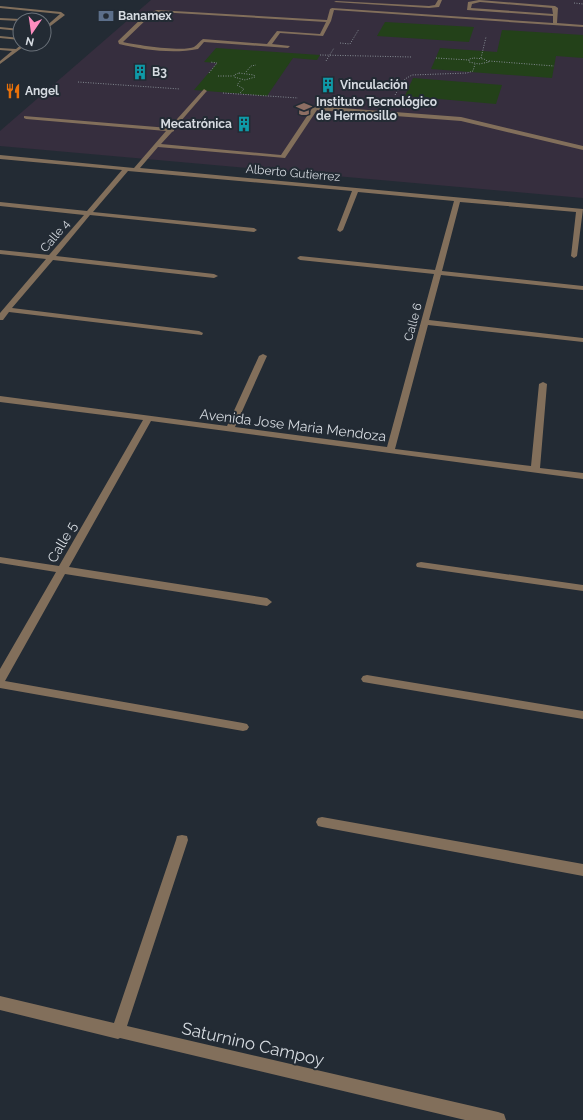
<svg xmlns="http://www.w3.org/2000/svg" width="583" height="1120" font-family="Raleway,sans-serif">
	<style>
		.education { fill: #362e3e }
		.green { fill: #234119 }
		.lines { fill: none; stroke-linecap: round; stroke-linejoin: round }
		.path { stroke: #848b92; stroke-width: 1; stroke-dasharray: 1 1.5; stroke-linecap: butt }
		.minor { fill: #826f5b; fill-rule: evenodd }
		.labels { text-anchor: middle; dominant-baseline: central; stroke-width: 4; stroke-linejoin: round; paint-order: stroke }
		.far-poi-label { font-size: 12px; font-weight: bold; fill: #d5dae0; stroke: #232b34; text-anchor: start }
		.far-street-label { font-size: 12px; fill: #d5dae0; stroke: #232b34 }
		.street-label { font-size: 14px; fill: #d5dae0; stroke: #232b34 }
		.near-street-label { font-size: 17px; fill: #d5dae0; stroke: #232b34 }
	</style>
	<rect width="100%" height="100%" fill="#232b34"/>
	<polygon class="education" points="151,0 583,0 583,198 0,146 0,131"/>
	<g class="green">
		<polygon points="385,22 474,27 469,42 377,36"/>
		<polygon points="502,30 583,35 583,58 556,56 552,78 431,69 440,48 497,52"/>
		<polygon points="216,48 320,55 317,60 293,58 267,96 194,90 217,63 204,62"/>
		<polygon points="413,78 502,85 496,104 405,96"/>
	</g>
	<g class="lines">
		<g class="path">
			<polyline points="574,3 583,4"/>
			<polyline points="340,43 350,44 359,29"/>
			<polyline points="320,55 412,57"/>
			<polyline points="436,58 469,60"/>
			<polygon points="474,58 484,59 489,62 479,64 469,62 469,59"/>
			<polyline points="481,58 486,37"/>
			<polyline points="326,61 334,48"/>
			<polyline points="489,61 554,66"/>
			<polyline points="246,72 251,66 256,65"/>
			<polyline points="209,73 217,63 210,62"/>
			<polygon points="239,73 254,75 255,77 245,80 234,77 234,75"/>
			<polyline points="218,76 233,76"/>
			<polyline points="78,82 180,89"/>
			<polyline points="223,93 298,98"/>
			<polyline points="240,93 244,89 237,85 241,80"/>
			<polyline points="395,95 405,79 412,75 467,73 473,71 475,64"/>
		</g>
		<g class="minor">
			<polygon points="438,0 442,0 439,7 429,8 334,2 336,1 429,6 435,5"/>
			<path d="M 479,0 L 555,6 L 558,8 L 557,23 L 583,25 L 583,27 L 334,10 L 331,21 L 323,36 L 280,33 L 272,44 L 290,46 L 288,48 L 204,42 L 198,49 C 173,54 144,50 119,44 L 118,41 L 146,14 L 157,10 L 327,20 L 330,9 L 332,8 L 553,23 L 553,16 L 467,10 L 468,2 ZM 480,2 L 552,8 L 553,14 L 471,8 L 472,4 ZM 158,12 L 326,22 L 320,34 L 277,31 L 267,44 L 203,39 C 200,41 197,45 194,47 C 183,52 136,45 123,42 L 150,16 Z"/>
			<polygon points="0,6 61,12 65,15 44,31 44,28 60,14 0,8"/>
			<polygon points="0,18 20,19 22,20 20,21 0,20"/>
			<polygon points="0,27 20,29 20,31 0,29"/>
			<polygon points="0,36 20,38 20,40 0,38"/>
			<polygon points="22,44 27,44 0,64 0,61 12,51 0,50 0,48 16,49"/>
			<polygon points="204,89 207,91 206,92 174,129 174,131 172,132 161,144 281,155 313,107 315,106 461,117 583,146 583,150 461,121 317,110 285,158 158,147 140,168 583,209 577,256 574,258 571,256 576,212 460,202 442,271 583,286 583,290 441,275 429,320 583,338 583,342 428,325 395,449 531,466 539,384 543,382 547,384 540,468 583,473 583,479 151,421 69,567 267,598 272,602 267,606 65,574 5,681 243,723 247,724 249,727 247,730 243,731 0,688 0,669 56,572 0,563 0,557 59,566 143,420 0,402 0,396 227,426 259,356 263,354 267,356 235,427 387,447 434,274 300,260 297,258 300,256 435,270 454,201 358,192 343,230 340,232 337,230 352,191 128,171 93,212 254,228 257,230 254,232 90,215 56,256 214,274 218,276 214,278 53,260 12,308 199,331 203,333 202,335 9,312 3,320 0,320 0,313 46,259 0,254 0,250 49,255 84,215 0,206 0,202 87,211 122,170 0,159 0,155 134,168 166,131 26,119 24,118 24,116 169,128"/>
			<polygon points="421,562 583,585 583,591 417,567 416,565 417,563"/>
			<polygon points="367,675 583,711 583,719 363,682 361,679 363,676"/>
			<polygon points="322,817 583,864 583,876 322,827 318,826 316,822 318,818"/>
			<polygon points="182,835 187,836 188,840 127,1026 498,1112 504,1114 506,1120 465,1120 120,1038 118,1039 0,1010 0,996 114,1023 176,840 177,836"/>
		</g>
	</g>
	<defs>
		<symbol id="bank-bare" viewBox="-9 -9 18 18"><path d="M-6-4H6V4H-6ZM0-2.3a2.3 2.3 0 1 0 0 4.6a2.3 2.3 0 1 0 0-4.6Z" fill="#5c6f8a" stroke="#232b34" stroke-width="2.5" paint-order="stroke"/></symbol>
		<symbol id="building-bare" viewBox="-9 -9 18 18"><path d="M-4-6H4V6H1V3H-1V6H-4ZM-2.5-4.3h1.7v1.8h-1.7ZM.8-4.3h1.7v1.8H.8ZM-2.5-1h1.7V.8h-1.7ZM.8-1h1.7V.8H.8Z" fill="#0f9aa8" stroke="#232b34" stroke-width="2.5" paint-order="stroke"/></symbol>
		<symbol id="restaurant-bare" viewBox="-9 -9 18 18"><path d="M-5-6h1v4h1v-4h1v4h1v-4h1v5L-1.5 .5V6h-2V.5L-5-1ZM5-6V6H3V1.5H1.5Q1.5-4 5-6Z" fill="#e8710a" stroke="#232b34" stroke-width="2.5" paint-order="stroke"/></symbol>
		<symbol id="university-bare" viewBox="-9 -9 18 18"><path d="M0-5L7-2L0 1L-7-2ZM-4 1L0 2.5L4 1V4Q0 6-4 4Z" fill="#8d6e63" stroke="#232b34" stroke-width="2.5" paint-order="stroke"/></symbol>
	</defs>
	<g fill-rule="evenodd">
		<use href="#bank-bare" x="95" y="5" width="22" height="22"/>
		<use href="#building-bare" x="129" y="61" width="22" height="22"/>
		<use href="#building-bare" x="317" y="74" width="22" height="22"/>
		<use href="#restaurant-bare" x="2" y="80" width="22" height="22"/>
		<use href="#university-bare" x="293" y="98" width="22" height="22"/>
		<use href="#building-bare" x="233" y="113" width="22" height="22"/>
	</g>
	<g class="labels">
		<g class="far-poi-label">
			<text x="118" y="16">Banamex</text>
			<text x="152" y="72">B3</text>
			<text x="340" y="85">Vinculación</text>
			<text x="25" y="91">Angel</text>
			<text x="316" y="102">Instituto Tecnológico<tspan x="316" dy="14">de Hermosillo</tspan></text>
			<text x="232" y="124" text-anchor="end">Mecatrónica</text>
		</g>
		<g class="far-street-label">
			<text transform="translate(293 173) rotate(5)">Alberto Gutierrez</text>
			<text transform="translate(55 236) rotate(-50)">Calle 4</text>
			<text transform="translate(413 322) rotate(-75)">Calle 6</text>
		</g>
		<g class="street-label">
			<text transform="translate(293 425) rotate(7)">Avenida Jose Maria Mendoza</text>
			<text transform="translate(62 542) rotate(-60)">Calle 5</text>
		</g>
		<g class="near-street-label">
			<text transform="translate(253 1044) rotate(13)">Saturnino Campoy</text>
		</g>
	</g>
	<g transform="translate(32 32) rotate(193)"><circle r="19" fill="#232b34" stroke="#6a7179"/>
	<path d="M0-3L7 15L0 10L-7 15Z" fill="#fd8ec0"/>
	<text y="-6" font-size="11" font-weight="bold" text-anchor="middle" fill="#d5dae0">N</text>
	</g>
</svg>
